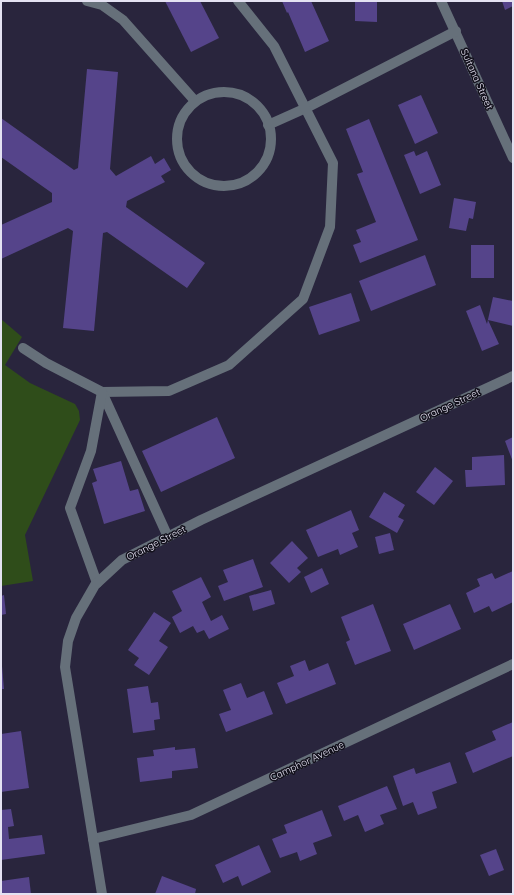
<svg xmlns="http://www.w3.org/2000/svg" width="514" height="895" font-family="Quicksand,sans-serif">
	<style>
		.green { fill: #2f4d1a }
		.building { fill: #55448a }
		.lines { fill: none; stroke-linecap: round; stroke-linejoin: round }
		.minor { stroke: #66707a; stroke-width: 10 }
		.labels { text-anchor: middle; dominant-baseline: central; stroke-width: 3; stroke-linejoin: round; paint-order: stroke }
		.street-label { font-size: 10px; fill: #e4e2f2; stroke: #12101b }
	</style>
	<rect width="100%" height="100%" fill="#29253d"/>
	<polygon class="green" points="1,319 22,337 5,365 30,383 75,404 79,411 80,420 25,535 33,581 1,586"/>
	<g class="building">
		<polygon points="165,1 200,1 219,38 191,52"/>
		<polygon points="282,1 311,1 329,41 305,52 288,12 287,13"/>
		<polygon points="355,1 377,1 377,22 355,21"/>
		<polygon points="502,1 513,1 513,6 505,10"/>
		<polygon points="87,69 118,72 110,169 116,176 151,156 155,164 164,158 171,170 161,176 165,182 127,201 126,207 205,263 187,288 107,232 103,233 94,331 63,328 73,231 68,228 1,259 1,225 52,202 52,193 1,157 1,118 74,170 78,168"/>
		<polygon points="421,95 438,133 415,144 398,105"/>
		<polygon points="369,119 418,240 360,263 353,245 361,242 356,230 376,222 357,174 363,172 346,129"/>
		<polygon points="414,151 416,156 427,151 441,185 420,194 404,155"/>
		<polygon points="454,198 476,202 473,219 469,218 466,231 449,228"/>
		<rect x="471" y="245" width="23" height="33"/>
		<polygon points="425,255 436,285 371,311 359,281"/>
		<polygon points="351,293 360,321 319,335 309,307"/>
		<polygon points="493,297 513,301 513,326 488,320 499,344 482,351 466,311 480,305 487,324"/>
		<polygon points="217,417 235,458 161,492 142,451"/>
		<polygon points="513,437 513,462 505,441"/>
		<polygon points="504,455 505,485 466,487 465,470 472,470 472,457"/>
		<polygon points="121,461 130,491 138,489 145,511 104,524 92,483 97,481 93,469"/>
		<polygon points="435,467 453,481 434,505 416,492"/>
		<polygon points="384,492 405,505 398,517 404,520 397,533 369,517"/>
		<polygon points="351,510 359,530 352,533 358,547 340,555 338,549 318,557 306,530"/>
		<polygon points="390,533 394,550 379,554 375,537"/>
		<polygon points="292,541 308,558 297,568 301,572 289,583 270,563"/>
		<polygon points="253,559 263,587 224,601 218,586 228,582 223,570"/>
		<polygon points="322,568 329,584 311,593 304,577"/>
		<polygon points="513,571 513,602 492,612 489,606 474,613 466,593 480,586 477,579 492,573 495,579"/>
		<polygon points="201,577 211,597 202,602 211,621 222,615 229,629 209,639 204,630 197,633 193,626 180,633 172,617 182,611 172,591"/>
		<polygon points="271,590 275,604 253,611 249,596"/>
		<polygon points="4,595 6,614 1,615 1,596"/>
		<polygon points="373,604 391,651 355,665 346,642 350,640 341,617"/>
		<polygon points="450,604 461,629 414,650 403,624"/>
		<polygon points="154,612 171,623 159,641 168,647 149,675 134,665 139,658 128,650"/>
		<polygon points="305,660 309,671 328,663 336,684 286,704 277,683 294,676 290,666"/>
		<polygon points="1,666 2,666 4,689 1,689"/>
		<polygon points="241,683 247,698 264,691 273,714 226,732 219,714 231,710 223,690"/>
		<polygon points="148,686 151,703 158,702 160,719 154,720 155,730 133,733 127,689"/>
		<polygon points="513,722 513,756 473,773 465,753 496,740 492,731"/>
		<polygon points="21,731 29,788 1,792 1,734"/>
		<polygon points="175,747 175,750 195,748 198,768 172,771 172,778 140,782 137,758 154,756 153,750"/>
		<polygon points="450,762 457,783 432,792 437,808 418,815 413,802 403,806 393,776 414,768 416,774"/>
		<polygon points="387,786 397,809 380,815 384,824 365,832 358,815 344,821 338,806"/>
		<polygon points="11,809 14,826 8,827 9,839 42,835 45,854 1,860 1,810"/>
		<polygon points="322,810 332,836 313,843 317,854 300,861 297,852 280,858 272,839 287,833 284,825"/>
		<polygon points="259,845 271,872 242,886 238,876 223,883 215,865"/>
		<polygon points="496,849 504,870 489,876 480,855"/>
		<polygon points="162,876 196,889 195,894 155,894"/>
		<polygon points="29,877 31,894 1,894 1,881"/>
	</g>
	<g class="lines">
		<g class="minor">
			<polyline points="87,1 102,5 123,20 195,101"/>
			<polyline points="441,1 513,158"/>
			<circle cx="224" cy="139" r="47"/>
			<polyline points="268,125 306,108 456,31"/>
			<polyline points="23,348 46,363 102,392 169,391 229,365 303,299 330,227 333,163 274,46 238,1"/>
			<polyline points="102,392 168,537"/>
			<polyline points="97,583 70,508 91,451 102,392"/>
			<polyline points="93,839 191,815 513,664"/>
			<polyline points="102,894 65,667 68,641 76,618 95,585 122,560 201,520 513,376"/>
		</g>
	</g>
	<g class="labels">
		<g class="street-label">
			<text transform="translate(477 79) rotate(66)">Sultana Street</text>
			<text transform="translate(450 405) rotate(-25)">Orange Street</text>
			<text transform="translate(156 543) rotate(-27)">Orange Street</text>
			<text transform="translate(307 761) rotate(-25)">Camphor Avenue</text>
		</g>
	</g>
	<rect width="514" height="895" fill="none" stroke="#e4e2f2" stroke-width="4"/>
</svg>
